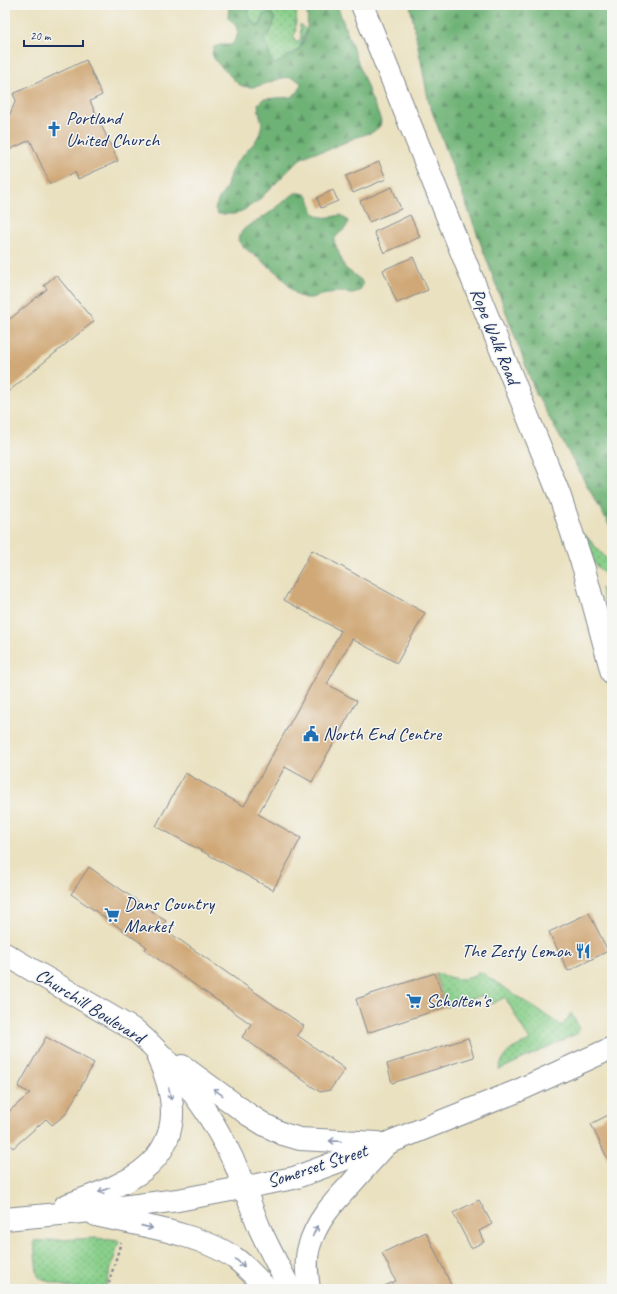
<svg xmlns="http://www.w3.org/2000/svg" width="617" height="1294" font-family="Caveat,sans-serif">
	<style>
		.grass { fill: url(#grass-dots); stroke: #527f74 }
		.forest { fill: url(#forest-firs); stroke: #44706a }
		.building { fill: #d0a877 }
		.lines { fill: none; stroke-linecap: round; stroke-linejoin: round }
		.street-casing { stroke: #82888f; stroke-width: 24 }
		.secondary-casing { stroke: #82888f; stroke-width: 24 }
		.path { stroke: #82888f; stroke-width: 2.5; stroke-dasharray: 3 3; stroke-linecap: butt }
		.street { stroke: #fff; stroke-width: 22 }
		.secondary { stroke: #fff; stroke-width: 22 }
		.oneway { stroke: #8d97ae }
		.labels { text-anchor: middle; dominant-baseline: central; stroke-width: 3; stroke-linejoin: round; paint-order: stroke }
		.poi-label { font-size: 19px; fill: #1b2f5e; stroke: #f6f6f2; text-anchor: start }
		.street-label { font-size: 19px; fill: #1b2f5e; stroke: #f6f6f2 }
	</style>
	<defs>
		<pattern id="grass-dots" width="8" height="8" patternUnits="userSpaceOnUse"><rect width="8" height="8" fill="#89cf8a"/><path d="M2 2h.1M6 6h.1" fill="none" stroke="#6fa874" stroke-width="1.8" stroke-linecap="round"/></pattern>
		<pattern id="forest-firs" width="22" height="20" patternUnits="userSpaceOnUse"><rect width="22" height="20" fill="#6eb276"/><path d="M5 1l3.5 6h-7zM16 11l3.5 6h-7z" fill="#5a9164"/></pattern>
	</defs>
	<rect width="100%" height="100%" fill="#f6f6f2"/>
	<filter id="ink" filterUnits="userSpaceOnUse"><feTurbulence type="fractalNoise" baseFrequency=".025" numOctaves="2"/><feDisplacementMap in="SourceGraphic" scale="8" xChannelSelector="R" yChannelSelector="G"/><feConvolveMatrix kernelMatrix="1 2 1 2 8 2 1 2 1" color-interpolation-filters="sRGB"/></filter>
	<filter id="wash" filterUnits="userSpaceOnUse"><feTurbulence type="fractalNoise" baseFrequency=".012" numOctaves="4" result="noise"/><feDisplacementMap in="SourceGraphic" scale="16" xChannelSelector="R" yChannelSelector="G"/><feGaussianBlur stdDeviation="0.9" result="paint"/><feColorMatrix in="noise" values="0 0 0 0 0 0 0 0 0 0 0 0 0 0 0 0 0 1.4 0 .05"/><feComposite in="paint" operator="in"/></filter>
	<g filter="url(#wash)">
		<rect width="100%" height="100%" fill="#eae1c0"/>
		<g class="grass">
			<path d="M 248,5 L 295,5 C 299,14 294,23 296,32 L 293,36 L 296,43 C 304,39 300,32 300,24 L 306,30 L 300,47 L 295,52 L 285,58 L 278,63 L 275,64 C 269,59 269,55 269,48 C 258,38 265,41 270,32 C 273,29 273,23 275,19 C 271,20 259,26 256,25 C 249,23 248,11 248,5 Z"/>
			<polygon points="585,535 605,557 612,571 612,585 609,579 594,563"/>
			<path d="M 601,588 C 615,599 612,616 612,632 Z"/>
			<path d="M 479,971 L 562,1026 L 571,1013 L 579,1027 L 578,1033 L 499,1070 C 504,1050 513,1048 530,1041 L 505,997 L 492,1004 L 481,996 L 446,1007 L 435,973 C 450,977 467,985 479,971 Z"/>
			<polygon points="96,1238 119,1241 105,1289 76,1289 43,1280 38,1276 36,1264 34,1241"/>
		</g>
		<g class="forest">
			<path d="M 229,5 L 248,5 C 248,13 250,23 258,26 L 261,24 L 262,16 L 266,13 L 272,14 L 275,19 C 273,23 273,29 270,32 C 265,41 259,38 269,48 C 269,55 269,59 275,64 C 280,63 282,60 286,57 C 289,55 294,54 297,51 C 308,39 309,20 306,5 L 337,5 L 370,95 L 378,113 L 381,121 L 380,126 L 373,132 L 354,138 L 328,150 L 312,153 L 300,159 L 259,200 L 244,210 L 234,214 L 218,214 L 215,209 L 219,198 L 226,189 L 230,174 L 235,164 L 255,142 L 260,133 L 262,123 L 259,112 L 258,104 L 263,99 L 291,97 L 299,91 L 301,83 C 284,66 261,95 240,85 C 235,82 231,77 227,72 C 221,66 214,62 212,53 L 214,47 L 220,45 L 231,45 C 242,33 238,27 228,18 Z"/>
			<polygon points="410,5 596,5 612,9 612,530 536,394 429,103"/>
			<path d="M 295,193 C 317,191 306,211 319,216 C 325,219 335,216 341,215 L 348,221 C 348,231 336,232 334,241 L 345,268 L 361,280 L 363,285 L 359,291 L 353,293 L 338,292 L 328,293 L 311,298 L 305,298 L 299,296 L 294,292 L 279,274 L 242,246 L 238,240 L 239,235 L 245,228 L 268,214 Z"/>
		</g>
		<g id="blocks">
			<g class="building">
				<polygon points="86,60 102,95 90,101 118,161 78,179 75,172 50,184 30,140 5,152 5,118 9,116 16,100 13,94"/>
				<polygon points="379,162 386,179 353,193 346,176"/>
				<polygon points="392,187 401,209 369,222 360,201"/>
				<polygon points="333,190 338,201 321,208 317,198"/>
				<polygon points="410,215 420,237 384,253 374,232"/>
				<polygon points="413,257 428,290 397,303 383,270"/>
				<polygon points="56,275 94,321 9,391 5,385 5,323 47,289 44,285"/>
				<polygon points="312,550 425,613 397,663 352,639 327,684 357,701 312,782 285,767 258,814 301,838 273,890 156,826 185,773 244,806 341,631 284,600"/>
				<polygon points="89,867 166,921 161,927 304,1026 297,1035 345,1069 330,1090 320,1092 242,1037 251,1024 145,950 147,947 71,894"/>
				<polygon points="589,913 608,951 568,971 549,932"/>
				<polygon points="435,973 446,1007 367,1033 356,999"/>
				<polygon points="46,1037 94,1063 66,1114 52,1125 46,1119 13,1148 5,1139 5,1115 30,1093 18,1087"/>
				<polygon points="468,1038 474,1057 392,1083 387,1064"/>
				<polygon points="612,1113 612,1168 591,1124"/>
				<polygon points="479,1200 492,1224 479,1231 484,1242 471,1248 453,1213"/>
				<polygon points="426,1232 453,1289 381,1289 380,1288 396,1281 382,1253"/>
			</g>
		</g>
	</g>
	<g filter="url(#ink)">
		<use href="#blocks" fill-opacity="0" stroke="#82888f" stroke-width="1"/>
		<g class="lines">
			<defs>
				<polyline id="street" points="362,5 559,494 584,569 612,673"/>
				<g id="secondary">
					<path d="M 5,954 L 136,1031 C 179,1068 211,1113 235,1164 C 244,1185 251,1208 260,1229 C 269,1249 280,1269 290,1289"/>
					<polyline points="182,1066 249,1115 265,1125 283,1134 300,1139 378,1143"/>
					<path d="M 65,1206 C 88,1197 125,1185 143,1170 C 181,1140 177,1098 158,1058"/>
					<path d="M 96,1215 C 138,1225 202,1234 236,1259 C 248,1268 257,1279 267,1289"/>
					<polyline points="5,1219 81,1212 178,1200 294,1178 388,1143 515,1092 612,1048"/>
					<path d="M 309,1289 C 307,1275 305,1260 309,1247 C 316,1221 333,1203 351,1184 C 362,1171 374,1158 386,1145"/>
				</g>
			</defs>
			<use href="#street" class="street-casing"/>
			<use href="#secondary" class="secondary-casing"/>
			<polyline class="path" points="107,1289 121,1242"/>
			<use href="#street" class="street"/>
			<use href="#secondary" class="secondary"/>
		</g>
		<defs><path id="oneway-shaft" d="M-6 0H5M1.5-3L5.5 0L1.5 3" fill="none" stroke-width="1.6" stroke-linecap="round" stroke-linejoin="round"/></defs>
		<g class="oneway">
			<use href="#oneway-shaft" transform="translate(218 1092) rotate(-144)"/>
			<use href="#oneway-shaft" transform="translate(170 1094) rotate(79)"/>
			<use href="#oneway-shaft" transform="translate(335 1141) rotate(-178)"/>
			<use href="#oneway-shaft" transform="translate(104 1190) rotate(157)"/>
			<use href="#oneway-shaft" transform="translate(147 1227) rotate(13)"/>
			<use href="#oneway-shaft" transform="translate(315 1231) rotate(-66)"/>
			<use href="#oneway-shaft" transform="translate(240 1263) rotate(40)"/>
		</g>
	</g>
	<defs>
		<symbol id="church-bare" viewBox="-9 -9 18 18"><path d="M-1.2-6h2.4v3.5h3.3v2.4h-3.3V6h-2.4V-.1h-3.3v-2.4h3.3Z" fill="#1f6fb2" stroke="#f6f6f2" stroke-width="2.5" paint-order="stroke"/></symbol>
		<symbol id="civic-bare" viewBox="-9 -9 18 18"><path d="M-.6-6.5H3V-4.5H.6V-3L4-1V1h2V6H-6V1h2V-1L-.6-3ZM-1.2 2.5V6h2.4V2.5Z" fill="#1f6fb2" stroke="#f6f6f2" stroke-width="2.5" paint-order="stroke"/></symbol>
		<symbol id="supermarket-bare" viewBox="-9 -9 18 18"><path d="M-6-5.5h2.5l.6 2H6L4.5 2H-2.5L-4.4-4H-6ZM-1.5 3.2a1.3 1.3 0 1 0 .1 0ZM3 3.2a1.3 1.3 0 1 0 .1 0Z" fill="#1f6fb2" stroke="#f6f6f2" stroke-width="2.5" paint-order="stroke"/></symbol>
		<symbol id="restaurant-bare" viewBox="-9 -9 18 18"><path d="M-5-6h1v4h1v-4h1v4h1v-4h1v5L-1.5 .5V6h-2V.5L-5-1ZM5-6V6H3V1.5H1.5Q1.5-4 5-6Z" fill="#1f6fb2" stroke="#f6f6f2" stroke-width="2.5" paint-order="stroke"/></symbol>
	</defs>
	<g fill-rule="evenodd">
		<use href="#church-bare" x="43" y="118" width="22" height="22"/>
		<use href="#civic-bare" x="300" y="723" width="22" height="22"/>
		<use href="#supermarket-bare" x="101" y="904" width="22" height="22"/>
		<use href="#restaurant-bare" x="572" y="940" width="22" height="22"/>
		<use href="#supermarket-bare" x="403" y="990" width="22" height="22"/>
	</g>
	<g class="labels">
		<g class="poi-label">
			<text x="66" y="118">Portland<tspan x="66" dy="22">United Church</tspan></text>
			<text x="323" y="734">North End Centre</text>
			<text x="124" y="904">Dans Country<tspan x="124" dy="22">Market</tspan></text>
			<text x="571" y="951" text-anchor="end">The Zesty Lemon</text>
			<text x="426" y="1001">Scholten's</text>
		</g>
		<g class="street-label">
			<text transform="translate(495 336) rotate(68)">Rope Walk Road</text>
			<text transform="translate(90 1006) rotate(32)">Churchill Boulevard</text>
			<text transform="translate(317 1166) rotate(-18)">Somerset Street</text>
		</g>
	</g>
	<rect width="617" height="1294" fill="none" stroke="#f6f6f2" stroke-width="20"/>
	<path d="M24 40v6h59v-6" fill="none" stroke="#1b2f5e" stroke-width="2"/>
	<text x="30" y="40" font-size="12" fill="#1b2f5e" stroke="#f6f6f2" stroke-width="3" paint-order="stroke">20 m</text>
</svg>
